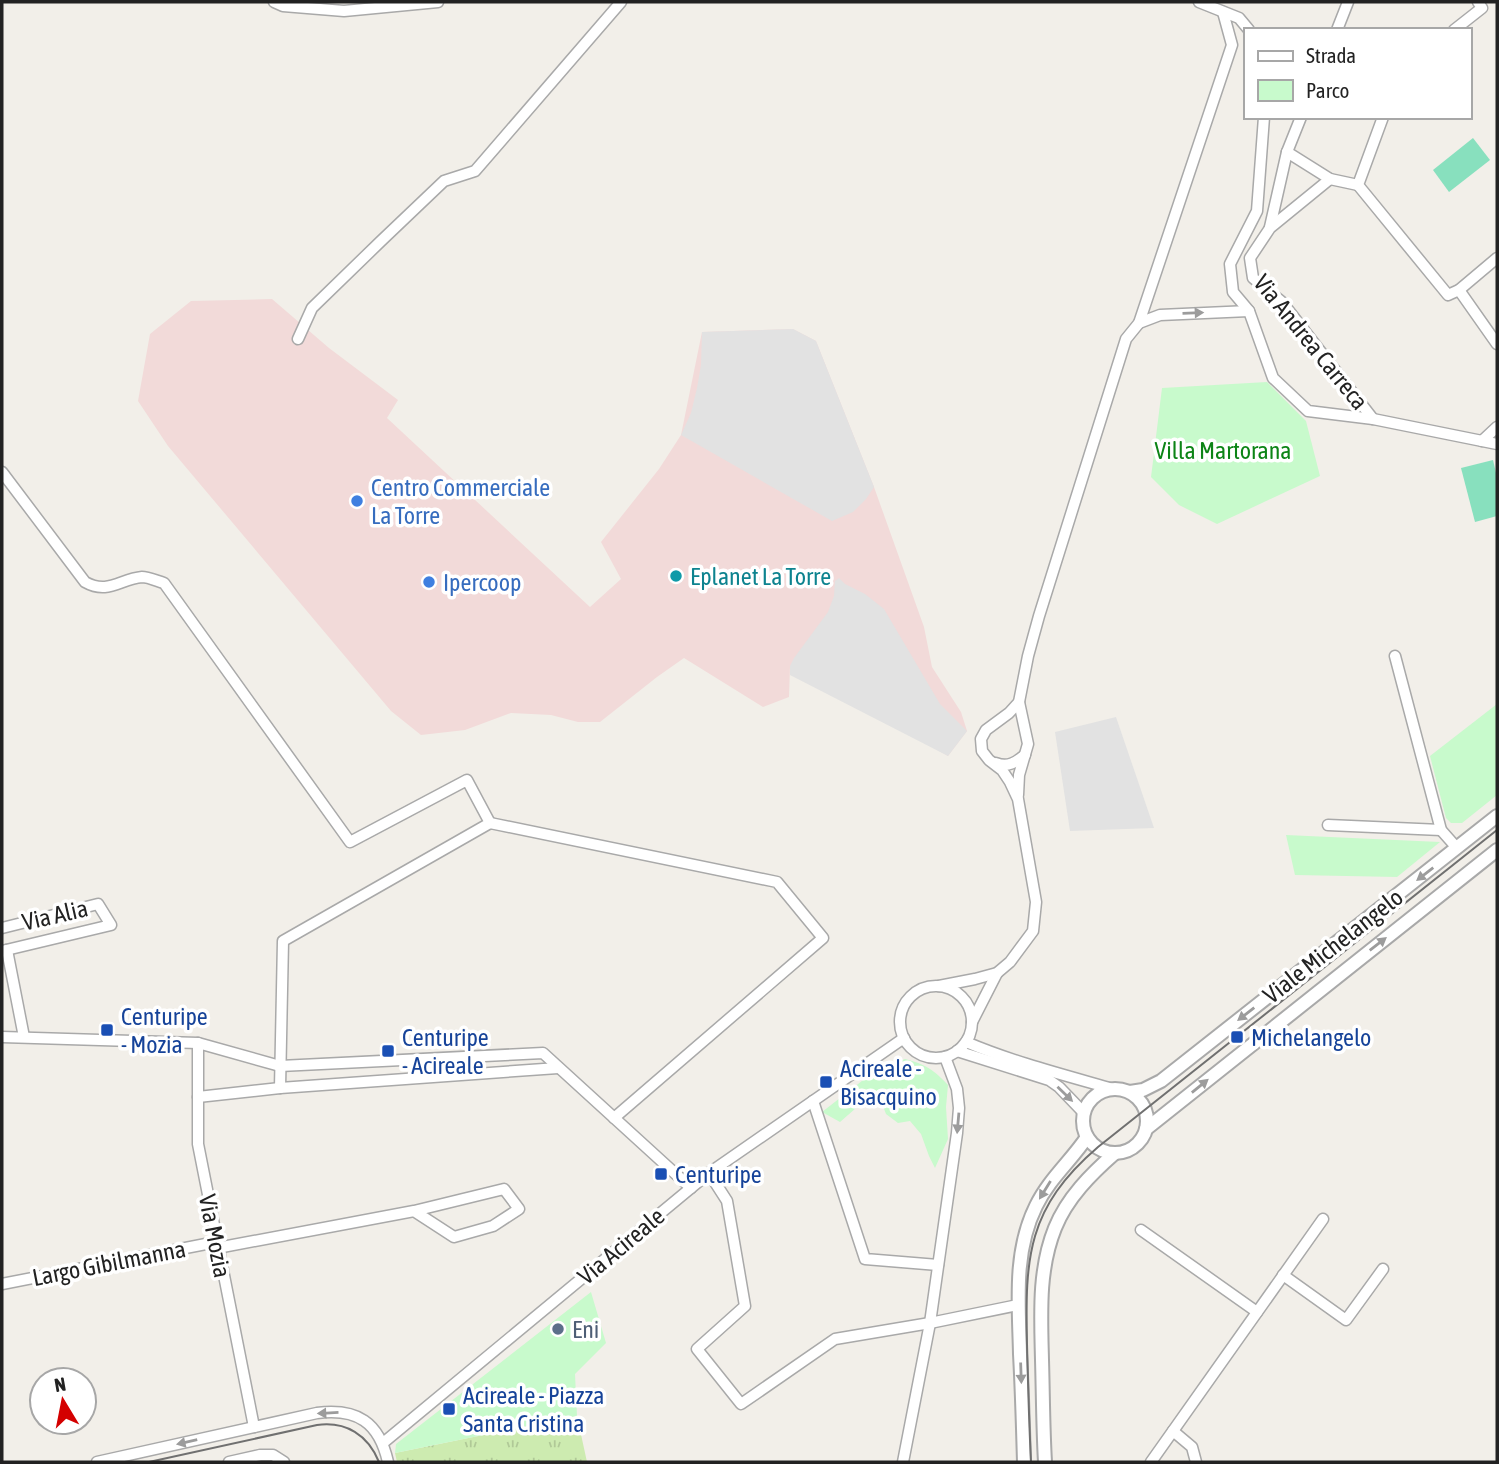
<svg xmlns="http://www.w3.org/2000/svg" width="1499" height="1464" font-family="'Asap Condensed',sans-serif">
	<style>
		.commercial { fill: #f2dad9 }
		.grass { fill: url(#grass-tufts) }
		.park { fill: #c8facc }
		.pitch { fill: #88e0be }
		.parking { fill: #e2e2e2 }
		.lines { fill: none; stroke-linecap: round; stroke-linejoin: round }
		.minor-casing { stroke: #a9a9a9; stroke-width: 13 }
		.tertiary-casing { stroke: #a9a9a9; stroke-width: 16 }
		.minor { stroke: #fff; stroke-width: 10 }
		.tertiary { stroke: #fff; stroke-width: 12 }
		.tram { stroke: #707070; stroke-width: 2 }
		.oneway { fill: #9c9c9c }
		.shop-dot { fill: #3f7fe0; stroke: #fff; stroke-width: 2.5 }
		.culture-dot { fill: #0f9aa8; stroke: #fff; stroke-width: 2.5 }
		.transit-dot { fill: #1a4fb4; stroke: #fff; stroke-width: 2.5 }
		.service-dot { fill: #5c6f8a; stroke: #fff; stroke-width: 2.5 }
		.labels { text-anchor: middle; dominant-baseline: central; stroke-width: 7; stroke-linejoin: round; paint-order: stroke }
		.street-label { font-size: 24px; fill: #222; stroke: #fff }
		.park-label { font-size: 24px; fill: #0c8416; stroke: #fff }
		.shop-label { font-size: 24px; fill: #366cbe; stroke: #fff; text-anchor: start }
		.culture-label { font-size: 24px; fill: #0d838f; stroke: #fff; text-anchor: start }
		.transit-label { font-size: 24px; fill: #164399; stroke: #fff; text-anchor: start }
		.service-label { font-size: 24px; fill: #4e5e75; stroke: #fff; text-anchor: start }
	</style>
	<defs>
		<pattern id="grass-tufts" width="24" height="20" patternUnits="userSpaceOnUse" patternTransform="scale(1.75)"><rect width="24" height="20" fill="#cdebb0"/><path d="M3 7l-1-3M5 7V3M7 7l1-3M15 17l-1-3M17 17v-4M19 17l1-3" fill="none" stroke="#b0c997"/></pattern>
	</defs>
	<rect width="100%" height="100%" fill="#f2efe9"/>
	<polygon class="commercial" points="272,299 329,348 398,400 387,418 590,607 621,579 601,542 659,469 681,435 702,332 793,329 816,341 874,487 924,627 932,667 961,712 967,731 948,756 790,667 789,697 763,707 684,658 657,677 600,722 578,722 551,715 511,713 465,730 421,735 391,711 168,446 138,401 150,334 191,301"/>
	<polygon class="grass" points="577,1416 587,1462 397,1462 395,1453"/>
	<g class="park">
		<polygon points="1267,382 1306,421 1320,476 1217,524 1179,505 1151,477 1162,388"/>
		<polygon points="1497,704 1497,795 1462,823 1451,823 1446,818 1430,756"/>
		<polygon points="1286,835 1440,842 1397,877 1295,875"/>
		<path d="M 905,1059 C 925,1064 934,1070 948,1085 L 946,1107 L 948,1139 L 935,1168 L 929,1156 L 921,1134 L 910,1121 L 898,1123 L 886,1114 L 879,1096 L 856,1108 L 840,1122 L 822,1112 L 876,1070 Z"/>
		<polygon points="591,1292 606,1343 575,1374 577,1416 395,1453 396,1444"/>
	</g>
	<g class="pitch">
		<polygon points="1473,138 1490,160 1449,192 1433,170"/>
		<polygon points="1493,460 1497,477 1497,516 1475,522 1461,468"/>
	</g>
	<g class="parking">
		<polygon points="793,329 816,341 874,487 866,499 853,512 832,521 681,435 691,413 697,388 701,365 702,332"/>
		<polygon points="839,578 845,584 865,594 884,609 940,704 967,731 948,756 790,675 790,666 794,658 828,612 834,596 835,581"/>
		<polygon points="1116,717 1154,828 1070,831 1055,732"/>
	</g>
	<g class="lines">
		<defs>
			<g id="minor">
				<polyline points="274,2 283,6 344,11 438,2"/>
				<polyline points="1199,2 1239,18 1249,30"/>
				<polyline points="1337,30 1348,2"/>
				<polyline points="1454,30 1482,8 1478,2"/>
				<polyline points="1264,117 1257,211 1230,264 1233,292 1249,311 1273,378 1308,411 1373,419 1497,444"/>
				<polyline points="1383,117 1358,185 1448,295 1459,290 1497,258"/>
				<polyline points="1287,152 1330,179 1358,185"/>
				<polyline points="1330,179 1270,228 1250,258 1253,278 1282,302 1373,419"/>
				<polyline points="1270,227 1287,152 1301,117"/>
				<polyline points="1459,290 1497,344"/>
				<polyline points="1139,323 1160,315 1249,311"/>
				<polyline points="298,339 312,308 381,241 444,181 475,171 621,2"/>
				<polyline points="1482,441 1497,427"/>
				<path d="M 2,472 L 85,582 C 108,595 120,579 142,577 C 148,577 157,581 164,583 L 350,842 L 467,780 L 490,823 L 283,941 L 280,1088 L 558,1068"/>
				<polyline points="1395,656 1441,830 1457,848"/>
				<path d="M 996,763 C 1008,768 1016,762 1025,755"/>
				<polyline points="1018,795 1019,775 1028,744 1019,702"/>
				<polyline points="490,823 777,882 823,938 614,1118"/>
				<polyline points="1328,825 1441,830"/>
				<polyline points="2,928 98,904 111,925 2,951"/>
				<polyline points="7,950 24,1037"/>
				<polyline points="939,986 975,979 997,973 1010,962 1033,931 1036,902 1018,799 1010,782 1002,770 989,760 982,751 981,739 986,730 1009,713 1019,702 1028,656 1039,616 1126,339 1139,323 1232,45 1223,12"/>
				<circle cx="936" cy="1022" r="36"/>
				<polyline points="972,1022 997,973"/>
				<polyline points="2,1037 198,1043 280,1066 543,1053 691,1188"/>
				<path d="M 966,1042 C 1013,1062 1064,1075 1113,1089"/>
				<polyline points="198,1043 198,1144 254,1427"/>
				<polyline points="957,1051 1049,1080 1059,1087 1084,1113"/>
				<polyline points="198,1097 280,1088"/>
				<polyline points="813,1101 865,1259 938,1265"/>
				<polyline points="709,1173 727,1201 745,1306 697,1349 741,1404 835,1339 930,1323 1018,1305"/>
				<polyline points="1141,1230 1257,1312"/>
				<polyline points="217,1248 414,1211 454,1237 493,1226 519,1209 504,1189 414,1211"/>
				<polyline points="1283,1275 1346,1320 1383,1269"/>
				<polyline points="2,1284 216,1242"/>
				<polyline points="1173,1431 1192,1447 1196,1462"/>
				<polyline points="383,1443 709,1173 904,1038"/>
				<path d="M 97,1462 L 317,1413 C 357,1408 379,1422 388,1462"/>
				<polyline points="229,1462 260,1455 273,1455 284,1462"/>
				<polyline points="903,1462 930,1323 957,1133 959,1108 957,1089 945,1057"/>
				<polyline points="1151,1462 1323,1219"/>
			</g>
			<g id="tertiary">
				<circle cx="1115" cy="1121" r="32"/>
				<polyline points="1130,1092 1143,1090 1161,1081 1497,816"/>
				<polyline points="1146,1129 1497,850"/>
				<path d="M 1024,1462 C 1023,1426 1022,1390 1020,1354 C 1019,1305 1013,1252 1036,1206 C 1049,1179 1071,1161 1087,1137"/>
				<path d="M 1045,1462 C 1043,1428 1043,1394 1042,1360 C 1041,1316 1038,1270 1055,1228 C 1067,1198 1091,1174 1115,1153"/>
			</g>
		</defs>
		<use href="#minor" class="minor-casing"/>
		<use href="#tertiary" class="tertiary-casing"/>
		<use href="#minor" class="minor"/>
		<use href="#tertiary" class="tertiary"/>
		<g class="tram">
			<path d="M 149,1462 L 317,1425 C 346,1421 368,1435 379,1462"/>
			<path d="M 1031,1462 C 1029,1423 1028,1384 1027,1344 C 1025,1257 1027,1208 1098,1147 L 1497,830"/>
		</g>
	</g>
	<defs><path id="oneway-solid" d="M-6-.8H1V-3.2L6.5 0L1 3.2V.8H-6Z" transform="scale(1.75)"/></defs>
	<g class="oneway">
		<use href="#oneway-solid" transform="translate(1193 313) rotate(-2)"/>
		<use href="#oneway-solid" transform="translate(1425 874) rotate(142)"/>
		<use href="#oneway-solid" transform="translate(1378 944) rotate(-38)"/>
		<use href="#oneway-solid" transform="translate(1246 1014) rotate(142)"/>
		<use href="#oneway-solid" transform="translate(1200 1086) rotate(-39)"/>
		<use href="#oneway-solid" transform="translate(1065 1094) rotate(44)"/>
		<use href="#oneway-solid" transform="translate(958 1123) rotate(95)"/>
		<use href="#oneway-solid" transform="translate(1045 1190) rotate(122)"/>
		<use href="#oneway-solid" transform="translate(1021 1373) rotate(88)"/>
		<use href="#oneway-solid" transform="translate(328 1413) rotate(177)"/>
		<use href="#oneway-solid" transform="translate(187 1442) rotate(167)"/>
	</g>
	<g class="shop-dot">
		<circle cx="357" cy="501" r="7"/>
		<circle cx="429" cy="582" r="7"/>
	</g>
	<circle class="culture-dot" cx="676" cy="576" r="7"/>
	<g class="transit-dot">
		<rect x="100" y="1023" width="14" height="14" rx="3.5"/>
		<rect x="1230" y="1030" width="14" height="14" rx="3.5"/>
		<rect x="381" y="1044" width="14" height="14" rx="3.5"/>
		<rect x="819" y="1075" width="14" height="14" rx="3.5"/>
		<rect x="654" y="1167" width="14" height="14" rx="3.5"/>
		<rect x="442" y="1402" width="14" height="14" rx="3.5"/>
	</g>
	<circle class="service-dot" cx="558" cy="1329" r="7"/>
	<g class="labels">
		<g class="street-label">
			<text transform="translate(1311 342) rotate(51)">Via Andrea Carreca</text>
			<text transform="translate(55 915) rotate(-13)">Via Alia</text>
			<text transform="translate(1333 946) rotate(-38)">Viale Michelangelo</text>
			<text transform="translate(215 1236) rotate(79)">Via Mozia</text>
			<text transform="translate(621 1246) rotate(-40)">Via Acireale</text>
			<text transform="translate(109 1263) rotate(-11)">Largo Gibilmanna</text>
		</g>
		<g class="park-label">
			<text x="1223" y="450">Villa Martorana</text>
		</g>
		<g class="shop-label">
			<text x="371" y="487">Centro Commerciale<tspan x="371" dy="28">La Torre</tspan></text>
			<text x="443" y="582">Ipercoop</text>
		</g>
		<g class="culture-label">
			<text x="690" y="576">Eplanet La Torre</text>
		</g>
		<g class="transit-label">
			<text x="121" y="1016">Centuripe<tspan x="121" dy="28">- Mozia</tspan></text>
			<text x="402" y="1037">Centuripe<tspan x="402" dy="28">- Acireale</tspan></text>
			<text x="1251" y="1037">Michelangelo</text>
			<text x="840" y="1068">Acireale -<tspan x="840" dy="28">Bisacquino</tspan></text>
			<text x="675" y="1174">Centuripe</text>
			<text x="463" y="1395">Acireale - Piazza<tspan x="463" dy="28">Santa Cristina</tspan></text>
		</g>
		<g class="service-label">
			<text x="572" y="1329">Eni</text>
		</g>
	</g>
	<rect width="1499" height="1464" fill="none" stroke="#222222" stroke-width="7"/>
	<rect x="1244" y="28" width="228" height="91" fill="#ffffff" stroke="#a7a7a7" stroke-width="2"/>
	<rect x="1258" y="51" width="35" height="10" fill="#ffffff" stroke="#a7a7a7" stroke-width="2"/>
	<text x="1306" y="63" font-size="21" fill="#222222">Strada</text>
	<rect x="1258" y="80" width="35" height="21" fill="#c8facc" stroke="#a7a7a7" stroke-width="2"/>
	<text x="1306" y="98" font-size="21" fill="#222222">Parco</text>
	<g transform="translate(63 1401) rotate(350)"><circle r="33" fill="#ffffff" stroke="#a7a7a7" stroke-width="2"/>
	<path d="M0-5L12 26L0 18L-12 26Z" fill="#d40000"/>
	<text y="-10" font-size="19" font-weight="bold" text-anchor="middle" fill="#222222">N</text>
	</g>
</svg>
